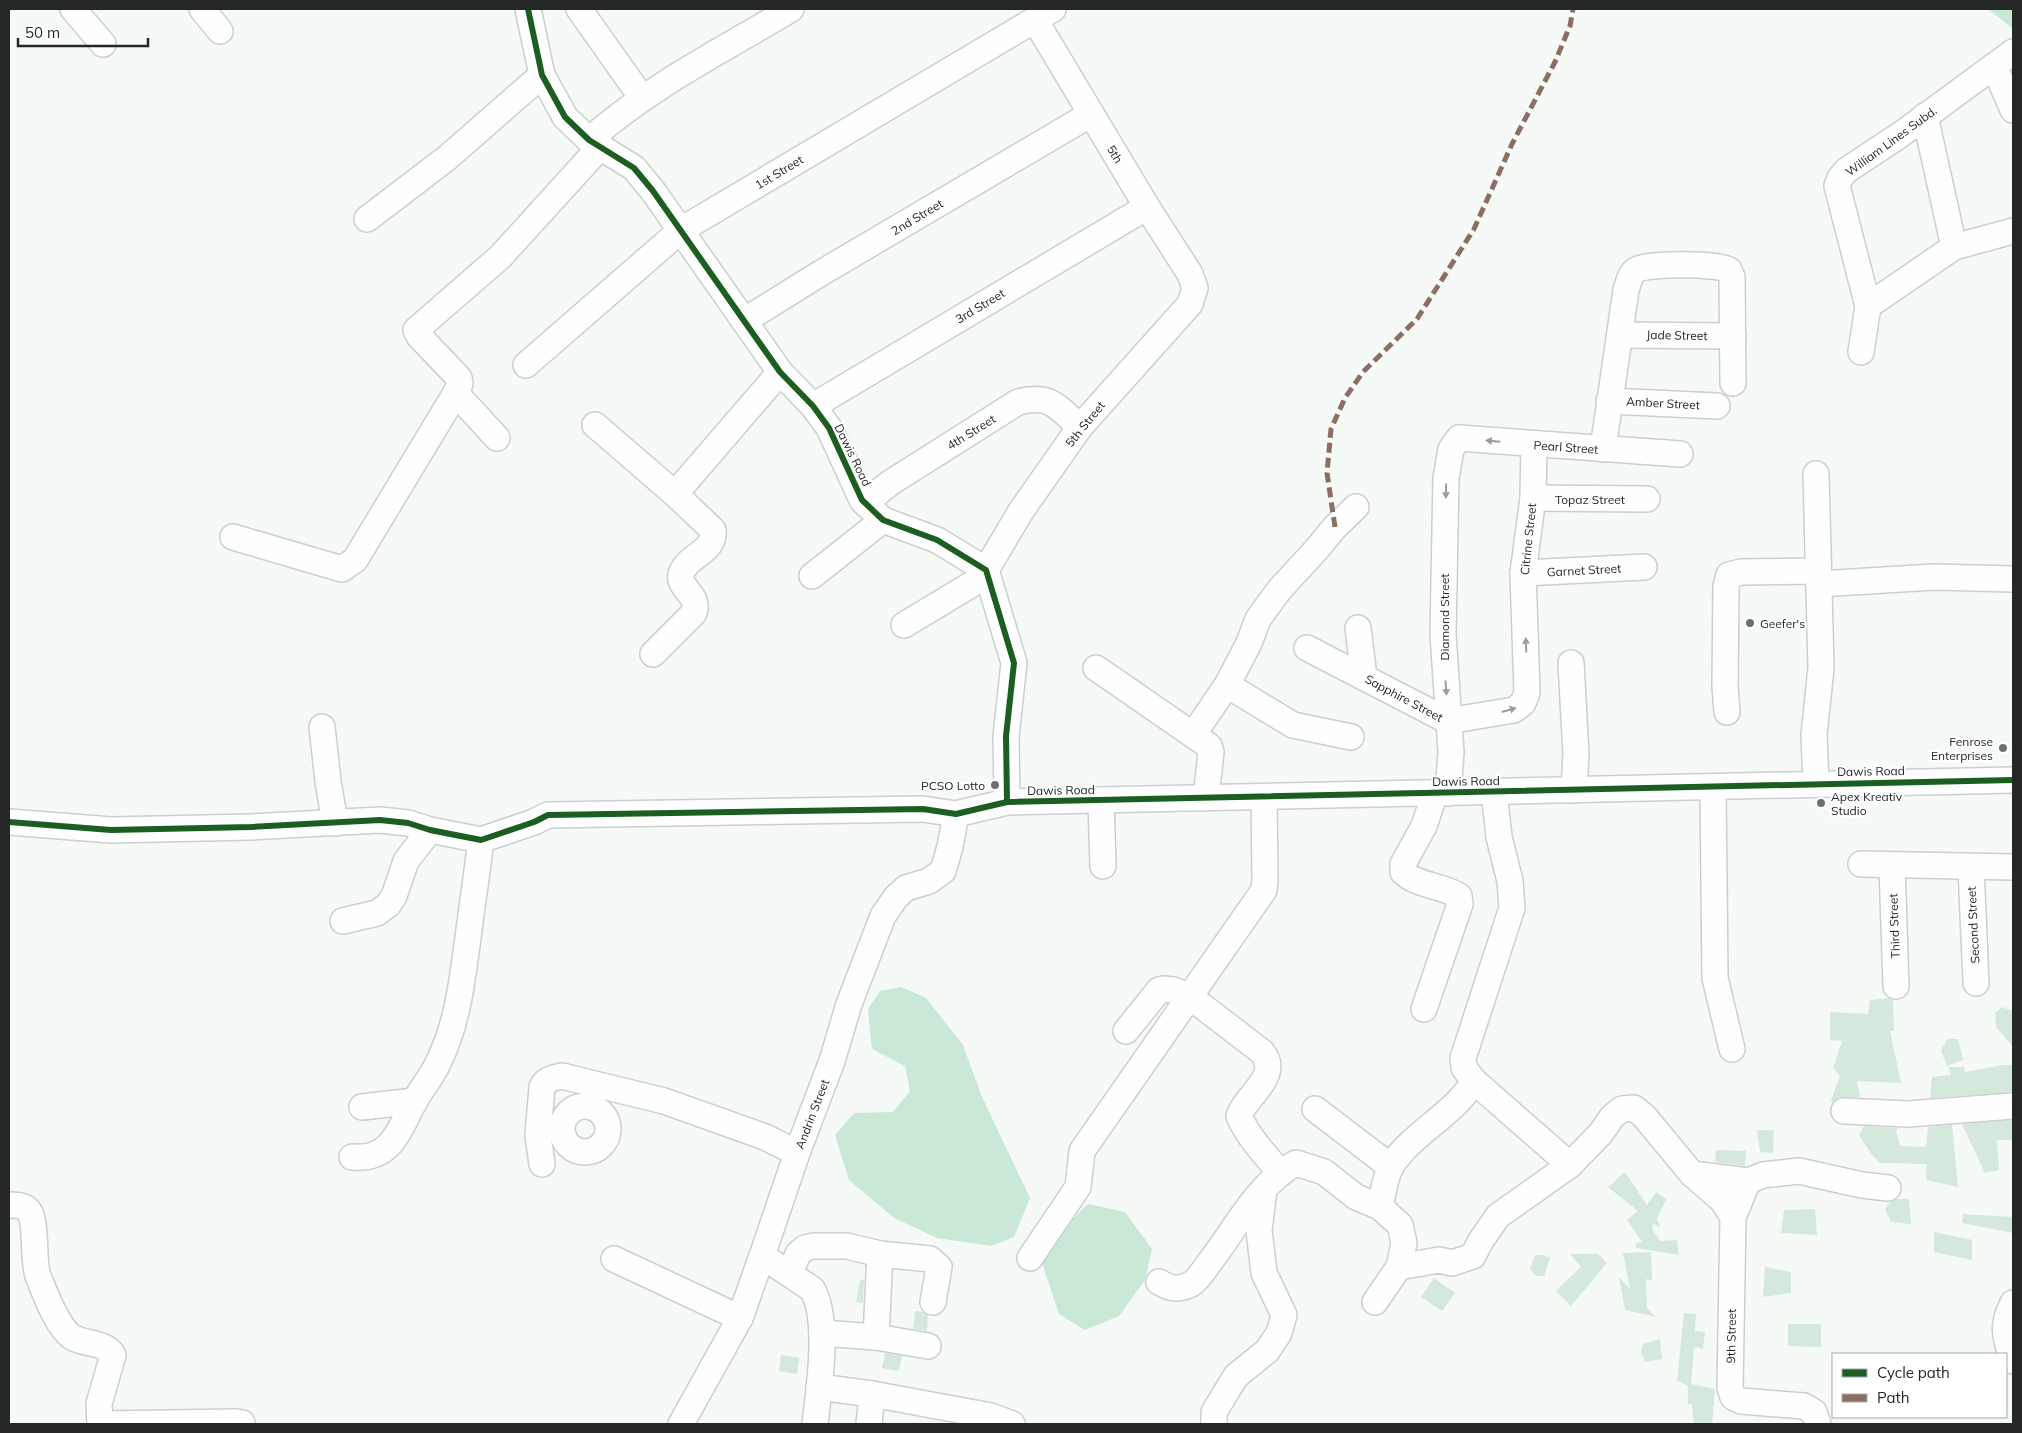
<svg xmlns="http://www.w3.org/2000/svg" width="2022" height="1433" font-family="Mulish,sans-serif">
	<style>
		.green { fill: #c9e8d5 }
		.building { fill: #d4e8dc }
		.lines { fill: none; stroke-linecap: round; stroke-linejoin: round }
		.minor-casing { stroke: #cbcfcd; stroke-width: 28 }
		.minor { stroke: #fefefe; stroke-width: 25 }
		.quiet { stroke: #8d6e63; stroke-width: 5; stroke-dasharray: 10 5; stroke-linecap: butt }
		.cycleway-casing { stroke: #fff; stroke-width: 9 }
		.cycleway { stroke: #1b5e20; stroke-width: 6 }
		.oneway { fill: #9c9d9c }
		.poi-dot { fill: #6d716e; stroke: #fff; stroke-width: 2 }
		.labels { text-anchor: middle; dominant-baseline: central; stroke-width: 4; stroke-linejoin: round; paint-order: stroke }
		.street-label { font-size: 12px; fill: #242725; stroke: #fff }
		.poi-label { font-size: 12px; fill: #242725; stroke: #fff; text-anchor: start }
	</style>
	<rect width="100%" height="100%" fill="#f5faf7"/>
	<g class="green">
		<polygon points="1988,9 2013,9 2013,29"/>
		<polygon points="901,987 926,998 963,1045 982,1097 1030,1198 1014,1237 991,1246 937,1238 894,1218 849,1180 835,1135 854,1113 893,1112 910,1091 905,1066 872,1049 868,1009 880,991"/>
		<polygon points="1088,1204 1125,1212 1152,1249 1145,1280 1119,1316 1085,1330 1059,1314 1041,1260 1067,1225"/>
	</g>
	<g class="building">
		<polygon points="1889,998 1893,1000 1894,1031 1890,1031 1901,1083 1857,1081 1860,1097 1844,1097 1838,1098 1833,1103 1831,1100 1840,1076 1833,1068 1842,1041 1830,1040 1830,1012 1868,1014 1870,1000"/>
		<polygon points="2002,1007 2013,1011 2013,1047 1996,1027 1995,1013"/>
		<polygon points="1947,1039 1958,1039 1963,1060 1947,1066 1941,1051"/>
		<polygon points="2003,1065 2013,1065 2013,1092 1930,1098 1932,1077 1951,1075 1948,1067 1964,1067 1965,1072"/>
		<polygon points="2013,1120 2013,1140 1997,1140 1999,1170 1985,1173 1962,1124"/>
		<polygon points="1952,1125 1958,1187 1926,1180 1927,1164 1880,1163 1872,1155 1859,1135 1864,1126 1898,1128 1896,1130 1900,1146 1926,1147 1928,1127"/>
		<polygon points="1757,1130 1774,1130 1773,1153 1760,1152"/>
		<polygon points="1716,1150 1746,1151 1745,1166 1715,1162"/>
		<polygon points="1625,1172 1647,1205 1656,1192 1666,1199 1657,1219 1660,1225 1658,1227 1654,1224 1652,1228 1660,1241 1677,1240 1679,1255 1636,1248 1636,1243 1642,1242 1627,1220 1638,1211 1608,1187"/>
		<polygon points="1896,1199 1909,1199 1911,1224 1891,1222 1885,1209 1890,1202"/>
		<polygon points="1815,1209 1817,1235 1781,1233 1784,1210"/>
		<polygon points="1963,1214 2013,1217 2013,1233 1962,1223"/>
		<polygon points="1934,1232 1972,1240 1972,1260 1934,1252"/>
		<polygon points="1651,1252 1652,1281 1646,1279 1647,1308 1656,1317 1625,1310 1619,1277 1630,1289 1623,1253"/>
		<polygon points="1570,1254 1598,1254 1607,1263 1571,1306 1556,1291 1581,1267"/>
		<polygon points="1535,1255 1542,1255 1550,1258 1544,1276 1536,1276 1530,1269"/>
		<polygon points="1765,1267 1791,1272 1791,1293 1763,1297"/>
		<polygon points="1434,1278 1455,1293 1442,1311 1421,1297"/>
		<polygon points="860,1280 864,1280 863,1303 856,1302"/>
		<polygon points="915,1311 923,1312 928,1315 927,1331 913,1329"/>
		<polygon points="1684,1313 1696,1314 1695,1331 1705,1332 1703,1349 1694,1347 1691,1384 1715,1389 1712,1424 1694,1424 1692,1404 1688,1404 1688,1386 1677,1380"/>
		<polygon points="1788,1324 1821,1324 1821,1347 1788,1346"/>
		<polygon points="1660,1339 1662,1359 1645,1362 1641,1352 1643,1344"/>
		<polygon points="885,1353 902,1356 899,1371 882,1368"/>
		<polygon points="781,1355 799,1358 797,1374 779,1371"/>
	</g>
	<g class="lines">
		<defs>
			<g id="minor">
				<polyline points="73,9 103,44"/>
				<polyline points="202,9 220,31"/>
				<polyline points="528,9 542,75 565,117 589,140 634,168 653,191 780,372 813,406 829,428 862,500 883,520 937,540 986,570 1014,663 1006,736 1007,802"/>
				<polyline points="579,9 642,98"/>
				<polyline points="1994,66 2013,110"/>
				<polyline points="1925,116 1954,247"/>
				<path d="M 589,140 C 649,87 723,50 791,9"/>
				<polyline points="367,219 447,158 542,75"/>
				<polyline points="1868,306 1954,247 2013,231"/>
				<polyline points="744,321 821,273 1091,114"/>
				<polyline points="1620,335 1733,336"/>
				<polyline points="1861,352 1868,306 1837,186 1840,178 1847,170 1900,135 2013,52"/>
				<polyline points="526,365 681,230 1053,9"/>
				<polyline points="1609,401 1717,406"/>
				<polyline points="813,406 1147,207"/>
				<path d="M 595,425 L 675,494 L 713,530 C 716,552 687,555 681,574 C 677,587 701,596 694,613 L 653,654"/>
				<polyline points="497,438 462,400 457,391 460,383 459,378 419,336 416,330 500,257 601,146"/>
				<path d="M 1603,449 L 1626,290 C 1628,284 1630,274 1636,270 C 1648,263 1717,263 1729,270 L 1732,277 L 1733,383"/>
				<polyline points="675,494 780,372"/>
				<polyline points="1533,498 1647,499"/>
				<path d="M 865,503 L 890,483 L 1018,402 C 1051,394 1056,406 1080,427"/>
				<polyline points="233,537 342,569 355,560 457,391"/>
				<polyline points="986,570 1021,511 1080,427 1190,304 1195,288 1190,274 1147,207 1035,20"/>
				<polyline points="1523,573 1644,567"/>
				<polyline points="812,576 883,520"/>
				<polyline points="1819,584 1934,577 2013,579"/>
				<polyline points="904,625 987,575"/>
				<polyline points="1358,628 1364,677"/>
				<polyline points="1307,648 1448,721 1514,710 1523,703 1527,693 1523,573 1533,498 1534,445"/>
				<polyline points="1571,663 1576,754 1574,790"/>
				<polyline points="1096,668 1209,746 1211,752 1206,798"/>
				<polyline points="1227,685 1293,725 1351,737"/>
				<polyline points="1727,712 1725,687 1726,586 1729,575 1741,572 1818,571"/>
				<polyline points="322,727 328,781 335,823"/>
				<polyline points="1193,735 1227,685 1249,643 1258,619 1280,589 1316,550 1335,527 1356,507"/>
				<polyline points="1816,783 1814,735 1821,668 1816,474"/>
				<polyline points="1713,787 1715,978 1732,1049"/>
				<polyline points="1494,792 1499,837 1510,881 1512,908 1463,1058 1464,1068 1474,1081 1570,1165"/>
				<polyline points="1448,793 1451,752 1443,634 1446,478 1451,449 1459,438 1680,454"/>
				<polyline points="1101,800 1103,866"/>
				<polyline points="9,822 111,830 251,827 380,820 408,823 430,830 481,840 534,822 548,815 923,809 956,814 1007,802 2013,780"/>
				<polyline points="1861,864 2013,867"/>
				<polyline points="1892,866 1896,986"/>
				<polyline points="1971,867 1976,983"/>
				<polyline points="343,921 377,913 388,905 394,896 406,861 430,830"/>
				<path d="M 1424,1009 L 1460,904 L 1459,896 C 1442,885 1417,886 1403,872 L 1403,864 L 1424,826 L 1435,793"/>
				<path d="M 1126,1031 L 1159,990 L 1164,989 L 1173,990 L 1189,996 L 1262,1052 C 1282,1076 1245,1096 1239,1116 C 1248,1137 1266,1156 1281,1173"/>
				<circle cx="585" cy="1129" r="23"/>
				<polyline points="362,1107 415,1101"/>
				<polyline points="1315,1109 1391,1167"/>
				<polyline points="1844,1111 1908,1114 2013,1106"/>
				<path d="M 352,1157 C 391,1161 399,1130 414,1102 C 421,1089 432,1077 438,1063 C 458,1023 462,981 468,938 C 472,906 477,873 481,840"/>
				<path d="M 542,1164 L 538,1135 L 542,1087 C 546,1079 553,1078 562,1076 L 664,1101 L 765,1137 L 797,1153"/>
				<polyline points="1692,1174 1748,1181 1763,1175 1799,1171 1862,1185 1888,1188"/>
				<polyline points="1748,1181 1733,1217 1730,1388 1733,1397 1741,1401 1804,1406 1814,1412 1818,1424"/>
				<path d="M 9,1205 C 15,1205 23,1205 27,1209 C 38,1217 32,1260 38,1276 C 45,1293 57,1327 72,1337 C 85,1345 104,1341 113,1355 L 99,1404 L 100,1424 L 234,1422 L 242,1423 L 241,1424"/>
				<path d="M 1380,1207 C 1383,1194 1385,1177 1391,1166 C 1413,1132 1454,1115 1474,1081"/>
				<polyline points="1030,1258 1078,1187 1082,1151 1264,890 1265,880 1264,797"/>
				<polyline points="614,1259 740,1318"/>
				<polyline points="1399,1267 1439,1260 1452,1263 1473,1256 1480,1242 1498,1216 1570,1165 1601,1133 1612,1117 1622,1109 1634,1108 1644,1116 1692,1174 1723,1201 1733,1217"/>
				<polyline points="790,1273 798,1254 805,1248 813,1246 847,1246 880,1254 930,1259 939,1267 933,1302"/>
				<path d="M 1159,1282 C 1170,1289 1180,1290 1191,1284 C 1198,1280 1204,1270 1209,1263 C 1236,1229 1256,1185 1296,1163 L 1324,1172 L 1356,1197 L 1380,1207 L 1400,1225 L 1404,1243 L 1399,1267 L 1375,1302"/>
				<path d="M 2013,1303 C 2001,1326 2005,1337 2013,1361"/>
				<polyline points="822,1333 876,1337 928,1346"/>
				<polyline points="876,1337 880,1254"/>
				<polyline points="819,1387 872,1394 991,1416 1012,1424"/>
				<polyline points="681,1424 740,1318 762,1256"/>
				<path d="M 815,1424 C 819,1389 830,1319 812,1289 L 762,1256 L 797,1153 L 832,1061 L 849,1004 L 883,916 L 896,897 L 906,888 L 929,881 L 943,871 L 950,847 L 956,814"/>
				<polyline points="869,1424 872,1394"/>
				<polyline points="1214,1424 1214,1412 1236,1376 1267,1351 1279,1333 1284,1315 1264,1273 1259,1230 1264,1190"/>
			</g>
		</defs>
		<use href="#minor" class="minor-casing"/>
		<use href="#minor" class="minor"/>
		<polyline class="quiet" points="1335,527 1327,473 1331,429 1345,398 1363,372 1417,319 1474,229 1512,144 1555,62 1570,26 1573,9"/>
		<defs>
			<g id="cycleway">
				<polyline points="528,9 542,75 565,117 589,140 634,168 653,191 780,372 813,406 829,428 862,500 883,520 937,540 986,570 1014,663 1006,736 1007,802"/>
				<polyline points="9,822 111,830 251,827 380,820 408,823 430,830 481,840 534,822 548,815 923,809 956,814 1007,802 2013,780"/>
			</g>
		</defs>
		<use href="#cycleway" class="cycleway-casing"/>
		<use href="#cycleway" class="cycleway"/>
	</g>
	<defs><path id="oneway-solid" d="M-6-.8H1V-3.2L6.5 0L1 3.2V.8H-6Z" transform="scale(1.25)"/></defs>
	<g class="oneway">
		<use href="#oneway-solid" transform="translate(1493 441) rotate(-175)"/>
		<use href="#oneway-solid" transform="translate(1446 491) rotate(91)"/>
		<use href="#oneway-solid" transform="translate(1526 645) rotate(-92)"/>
		<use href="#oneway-solid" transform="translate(1446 688) rotate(86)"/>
		<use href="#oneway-solid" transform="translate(1509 710) rotate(-16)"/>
	</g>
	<g class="poi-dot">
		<circle cx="1750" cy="623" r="5"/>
		<circle cx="2003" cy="748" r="5"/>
		<circle cx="995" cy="785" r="5"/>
		<circle cx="1821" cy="803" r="5"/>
	</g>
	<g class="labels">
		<g class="street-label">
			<text transform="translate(1891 141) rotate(-36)">William Lines Subd.</text>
			<text transform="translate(1115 154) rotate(59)">5th</text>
			<text transform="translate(779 172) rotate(-31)">1st Street</text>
			<text transform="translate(917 217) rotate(-31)">2nd Street</text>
			<text transform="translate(980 306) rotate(-31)">3rd Street</text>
			<text transform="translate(1677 335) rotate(1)">Jade Street</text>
			<text transform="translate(1663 403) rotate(3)">Amber Street</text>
			<text transform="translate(1085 424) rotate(-51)">5th Street</text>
			<text transform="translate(971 432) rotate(-32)">4th Street</text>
			<text transform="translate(1566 447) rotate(4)">Pearl Street</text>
			<text transform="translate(853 455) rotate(64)">Dawis Road</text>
			<text x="1590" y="499">Topaz Street</text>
			<text transform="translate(1528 539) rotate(-84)">Citrine Street</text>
			<text transform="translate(1584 570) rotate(-3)">Garnet Street</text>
			<text transform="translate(1444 617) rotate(-90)">Diamond Street</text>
			<text transform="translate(1404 698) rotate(28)">Sapphire Street</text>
			<text transform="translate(1871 771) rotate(-1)">Dawis Road</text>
			<text transform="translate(1466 781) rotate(-1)">Dawis Road</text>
			<text transform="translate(1061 790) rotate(-1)">Dawis Road</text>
			<text transform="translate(1973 925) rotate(-93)">Second Street</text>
			<text transform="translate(1894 926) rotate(-92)">Third Street</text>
			<text transform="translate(812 1114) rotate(-69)">Andrin Street</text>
			<text transform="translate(1731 1336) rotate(-89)">9th Street</text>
		</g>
		<g class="poi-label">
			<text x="1760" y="623">Geefer's</text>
			<text x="1993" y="741" text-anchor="end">Fenrose<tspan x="1993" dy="14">Enterprises</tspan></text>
			<text x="985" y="785" text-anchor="end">PCSO Lotto</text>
			<text x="1831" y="796">Apex Kreativ<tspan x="1831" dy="14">Studio</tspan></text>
		</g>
	</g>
	<rect width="2022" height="1433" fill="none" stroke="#242725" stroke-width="20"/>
	<rect x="1832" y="1353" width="175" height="65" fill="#ffffff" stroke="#a7a9a8"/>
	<rect x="1842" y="1369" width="25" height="8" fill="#1b5e20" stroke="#a7a9a8"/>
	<text x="1877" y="1378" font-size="15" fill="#242725">Cycle path</text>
	<rect x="1842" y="1394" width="25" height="8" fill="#8d6e63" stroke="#a7a9a8"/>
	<text x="1877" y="1403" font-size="15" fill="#242725">Path</text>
	<path d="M18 38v8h130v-8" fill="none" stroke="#242725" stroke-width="2.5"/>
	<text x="25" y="38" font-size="15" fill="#242725" stroke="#ffffff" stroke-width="4" paint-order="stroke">50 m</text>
</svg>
